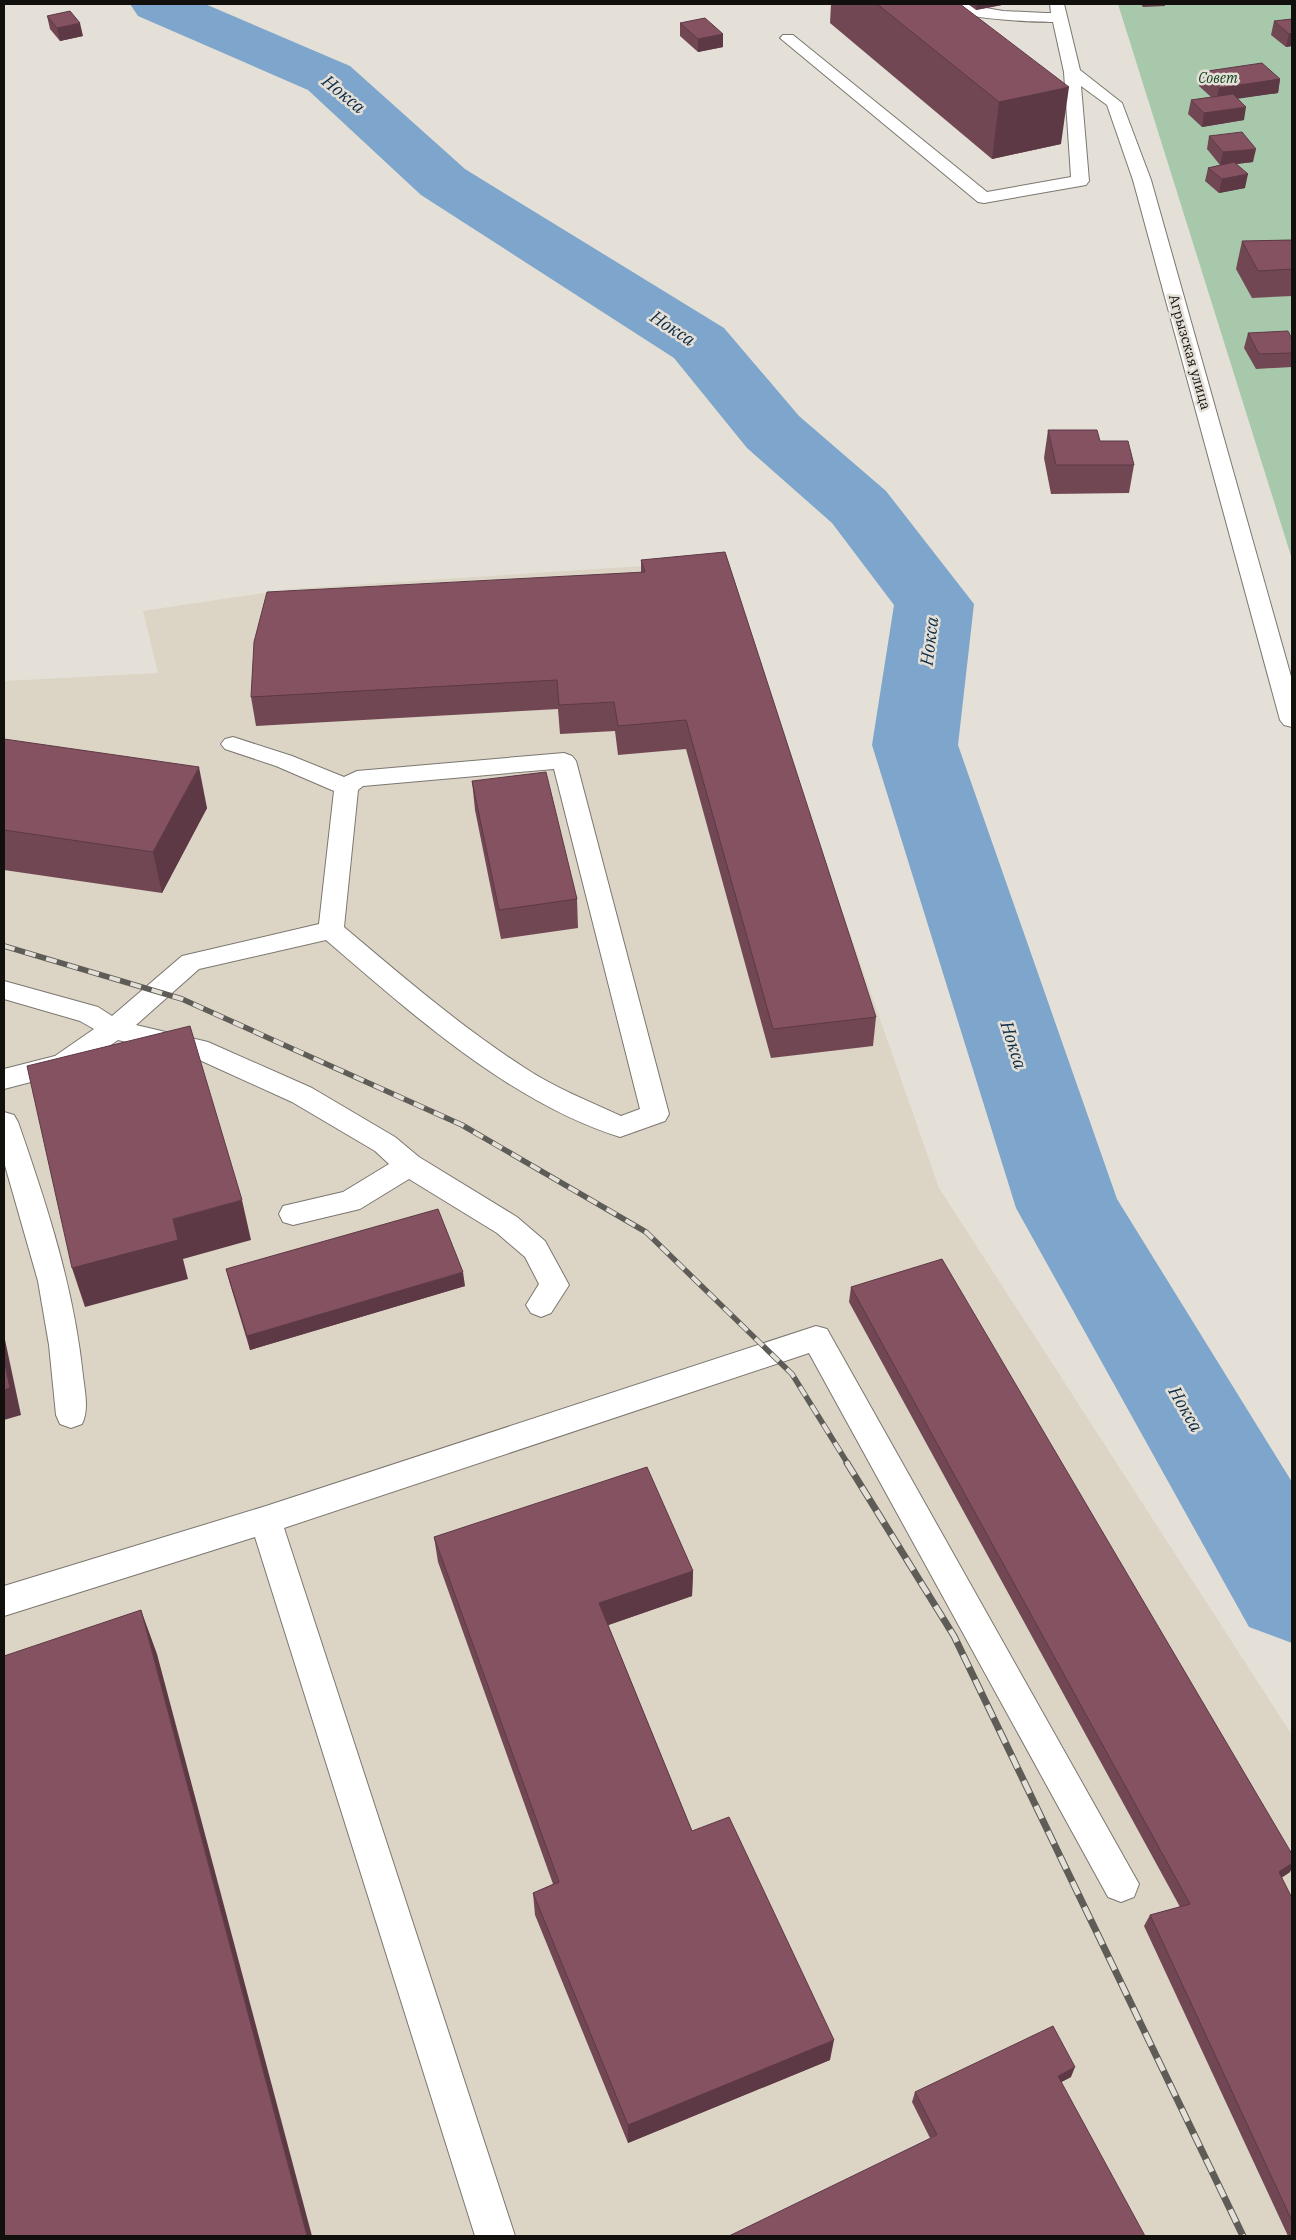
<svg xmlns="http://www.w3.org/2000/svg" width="1296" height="2240" font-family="'IBM Plex Serif',serif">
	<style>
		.built { fill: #dcd4c5 }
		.green { fill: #a7c8ab }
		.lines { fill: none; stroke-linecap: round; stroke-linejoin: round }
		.river { fill: #7ea5cb; fill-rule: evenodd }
		.minor-casing { stroke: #7b7770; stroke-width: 2 }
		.minor { fill: #fff; fill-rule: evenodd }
		.rail-far1-casing { stroke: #5e5c57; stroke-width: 5.5 }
		.rail-casing { stroke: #5e5c57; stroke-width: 7 }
		.rail-far1 { stroke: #e4e0d7; stroke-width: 4; stroke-dasharray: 11; stroke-linecap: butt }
		.rail { stroke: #e4e0d7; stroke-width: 5; stroke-dasharray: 14; stroke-linecap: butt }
		.wall { fill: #724754 }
		.shaded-wall { fill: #5d3945 }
		.building { fill: #855262; stroke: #5d3945 }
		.labels { text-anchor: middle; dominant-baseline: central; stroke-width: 5; stroke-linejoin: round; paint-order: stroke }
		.far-park-label { font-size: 14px; font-style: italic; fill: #10411d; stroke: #e4e0d7 }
		.far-street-label { font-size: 14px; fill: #11100d; stroke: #e4e0d7 }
		.water-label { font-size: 18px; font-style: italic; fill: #0d2c46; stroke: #e4e0d7 }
	</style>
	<rect width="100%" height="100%" fill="#e4e0d7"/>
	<polygon class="built" points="720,561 939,1188 1292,1735 1292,2236 4,2236 4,681 158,673 143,611 290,589"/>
	<polygon class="green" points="1118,4 1292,4 1292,559"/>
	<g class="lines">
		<polygon class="river" points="130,4 205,4 350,66 465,169 724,328 799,416 886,491 974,604 958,745 1117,1199 1292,1482 1292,1643 1249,1627 1016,1208 872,745 894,605 832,523 747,448 674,358 421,195 308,90 138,16"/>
		<defs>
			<g id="minor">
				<path d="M 939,4 L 963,4 L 1003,11 L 1045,13 L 1051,13 L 1050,4 L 1064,4 L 1080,70 L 1122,103 L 1151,180 L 1292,680 L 1292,727 L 1284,725 L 1280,720 L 1133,180 L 1107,105 L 1081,86 L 1089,181 L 1086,185 L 984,203 L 978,202 L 780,38 L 783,35 L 793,35 L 987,192 L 1071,177 L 1064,72 L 1053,22 C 1034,22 950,19 939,4 Z"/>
				<path d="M 233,737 L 292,756 L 344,777 L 357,771 L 564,753 L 572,756 L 576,761 L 669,1114 L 665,1121 L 620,1137 C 511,1103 412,1014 326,940 L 199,969 L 136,1025 L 208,1042 L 312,1088 L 395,1137 L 419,1157 L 517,1217 L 545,1241 L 569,1285 L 551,1313 L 541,1317 L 531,1313 L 526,1305 L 539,1284 L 525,1257 L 497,1233 L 409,1179 L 360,1209 L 293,1225 L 283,1222 L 279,1214 L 283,1206 L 343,1192 L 389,1164 L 375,1151 L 292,1102 L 193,1057 L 118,1040 L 73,1071 L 4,1089 L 4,1069 L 55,1056 L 94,1029 L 80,1021 L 4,999 L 4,981 L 98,1007 L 112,1016 L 182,956 L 319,924 L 334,791 L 276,766 L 225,749 L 221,744 L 225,739 ZM 554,769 L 640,1109 L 621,1116 C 589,1101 555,1088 525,1068 C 461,1027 402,976 344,927 L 358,790 L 363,786 Z"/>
				<path d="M 4,1112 L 14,1115 L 18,1122 C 47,1205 74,1288 83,1376 C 85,1392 89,1410 82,1424 L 71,1428 L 60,1424 L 56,1415 L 49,1345 L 38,1281 L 4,1162 Z"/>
				<polygon points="816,1326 827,1329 1139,1884 1134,1897 1121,1902 1108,1897 809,1353 284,1528 515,2236 475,2236 255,1537 4,1616 4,1586 266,1506"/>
			</g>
		</defs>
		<use href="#minor" class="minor-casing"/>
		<use href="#minor" class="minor"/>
		<defs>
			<polyline id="rail-far1" points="4,946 182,999 462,1125 646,1232 792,1374 848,1464"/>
			<polyline id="rail" points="847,1463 954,1636 1243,2236"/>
		</defs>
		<use href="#rail-far1" class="rail-far1-casing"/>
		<use href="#rail" class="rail-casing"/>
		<use href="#rail-far1" class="rail-far1"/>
		<use href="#rail" class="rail"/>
	</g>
	<g class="wall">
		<polygon points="831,4 960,4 1061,144 992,159 830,23"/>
		<polygon points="968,4 1007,4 976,10"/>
		<polygon points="1141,4 1165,4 1165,6 1143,7"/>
		<polygon points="47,16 83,36 60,41 50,29"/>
		<polygon points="1292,19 1292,46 1286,47 1271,35 1274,21"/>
		<polygon points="680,23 723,34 723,47 698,52 680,36"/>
		<polygon points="1201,72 1280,79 1278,93 1238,98 1244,120 1202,127 1188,114 1191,100 1211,97 1199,86"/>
		<polygon points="1209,136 1253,162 1236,164 1245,188 1219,193 1205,181 1208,168 1220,165 1207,149"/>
		<polygon points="1292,240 1292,296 1252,298 1236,269 1242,241"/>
		<polygon points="1248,333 1292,353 1292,367 1256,369 1244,348"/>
		<polygon points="1048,430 1100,441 1134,465 1129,493 1051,494 1044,458"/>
		<polygon points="641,560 876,1017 873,1046 771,1058 686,749 618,755 615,731 560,734 558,709 256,726 251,697 641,572"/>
		<polygon points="4,739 207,808 162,893 4,870"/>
		<polygon points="472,781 577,899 578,928 501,939 475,810"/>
		<polygon points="226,1269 465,1286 250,1350 230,1284"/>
		<polygon points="851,1287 1290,1872 1281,1878 1292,1898 1292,2236 1288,2236 1144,1926 1150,1915 1180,1907 849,1302"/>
		<polygon points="434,1537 693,1571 692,1596 608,1625 692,1831 830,2060 628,2143 535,1915 533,1893 553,1884 438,1562"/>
		<polygon points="1071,2077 1061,2082 930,2138 912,2102 915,2092"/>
	</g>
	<g class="shaded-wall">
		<polygon points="977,4 1007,4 976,10"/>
		<polygon points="80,23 83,36 60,41 57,28"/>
		<polygon points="1292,33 1292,46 1286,47 1289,34"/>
		<polygon points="723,34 723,47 698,52 698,39"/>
		<polygon points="1280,79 1278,93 1216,102 1219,88"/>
		<polygon points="1069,87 1061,144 992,159 999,102"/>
		<polygon points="1246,107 1244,120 1202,127 1204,113"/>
		<polygon points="1256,149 1253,162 1220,166 1223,152"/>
		<polygon points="1248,174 1245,188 1219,193 1222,179"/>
		<polygon points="199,767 207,808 162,893 153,852"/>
		<polygon points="242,1200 251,1240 183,1259 188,1279 85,1307 72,1268 173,1219"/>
		<polygon points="463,1272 465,1286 250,1350 247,1336"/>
		<polygon points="4,1335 21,1415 4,1420"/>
		<polygon points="693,1571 692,1596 600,1628 599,1603"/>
		<polygon points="141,1610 157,1654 312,2236 307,2236"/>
		<polygon points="1292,1863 1292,1868 1290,1872 1272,1884 1279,1872"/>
		<polygon points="834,2040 830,2060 628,2143 628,2125"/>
		<polygon points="1075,2067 1071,2077 1054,2086 1058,2076"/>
	</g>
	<g class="building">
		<polygon points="877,4 960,4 1069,87 999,102"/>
		<polygon points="70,11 80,23 57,28 47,16"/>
		<polygon points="705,18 723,34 698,39 680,23"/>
		<polygon points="1292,19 1292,33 1289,34 1274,21"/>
		<polygon points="1262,63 1280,79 1219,88 1201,72"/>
		<polygon points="1233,94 1246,107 1204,113 1191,100"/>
		<polygon points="1242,132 1256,149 1223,152 1209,136"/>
		<polygon points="1234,162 1248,174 1222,179 1208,168"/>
		<polygon points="1292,240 1292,269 1258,271 1242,241"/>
		<polygon points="1288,331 1292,339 1292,353 1259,354 1248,333"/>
		<polygon points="1048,430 1097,430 1100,441 1128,441 1134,465 1056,465"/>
		<polygon points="725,552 876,1017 773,1029 686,720 618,726 614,702 559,705 557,680 251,697 254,642 267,592 645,572 641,560"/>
		<polygon points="4,739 199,767 153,852 4,830"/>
		<polygon points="546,772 577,899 499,910 472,781"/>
		<polygon points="190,1026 242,1200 173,1219 178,1240 72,1268 27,1066"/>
		<polygon points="438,1209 463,1272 247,1336 226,1269"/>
		<polygon points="942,1259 1292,1854 1292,1863 1279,1872 1292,1898 1292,2221 1150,1915 1190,1904 851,1287"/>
		<polygon points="4,1359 10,1388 4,1390"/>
		<polygon points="647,1467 693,1571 599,1603 692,1831 729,1817 834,2040 628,2125 533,1893 559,1882 434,1537"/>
		<polygon points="141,1610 307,2236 4,2236 4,1656"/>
		<polygon points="1053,2026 1075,2067 1058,2076 1145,2236 729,2236 937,2135 915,2092"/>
	</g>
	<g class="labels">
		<g class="far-park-label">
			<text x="1218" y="78">Совет</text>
		</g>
		<g class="far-street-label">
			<text transform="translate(1190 352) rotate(74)">Агрызская улица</text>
		</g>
		<g class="water-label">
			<text transform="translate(344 94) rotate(39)">Нокса</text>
			<text transform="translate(673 328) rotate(33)">Нокса</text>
			<text transform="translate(929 641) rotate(-83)">Нокса</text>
			<text transform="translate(1014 1045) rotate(72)">Нокса</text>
			<text transform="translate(1186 1409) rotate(60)">Нокса</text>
		</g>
	</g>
	<rect width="1296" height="2240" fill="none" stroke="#11100d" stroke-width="10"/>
</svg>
